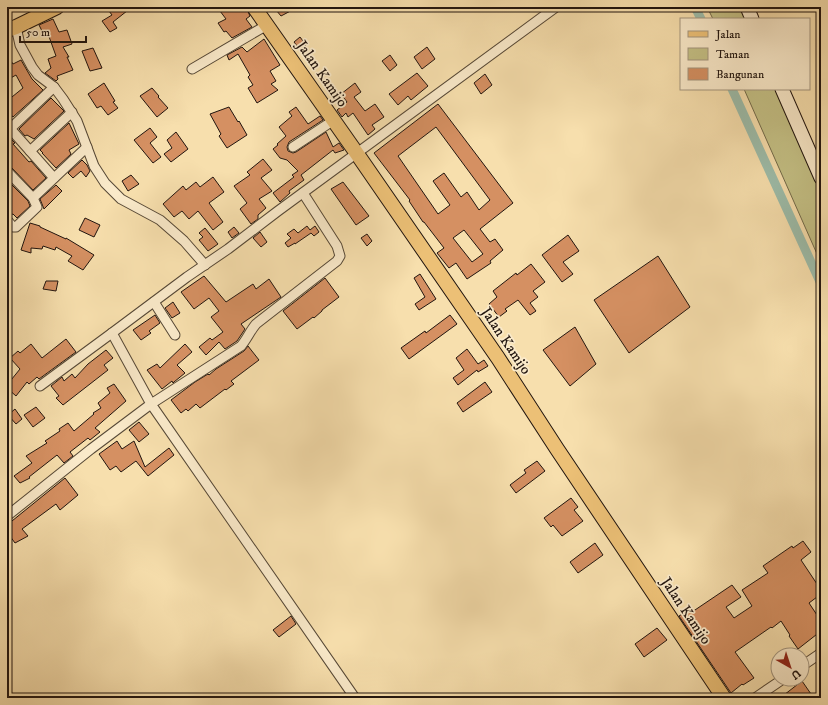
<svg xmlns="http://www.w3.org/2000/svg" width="828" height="705" font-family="'IM FELL DW Pica',serif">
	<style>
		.green { fill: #c4c085; stroke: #726a4a }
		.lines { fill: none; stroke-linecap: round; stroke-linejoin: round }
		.canal { stroke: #9dbdaa; stroke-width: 9 }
		.building { fill: #d59062; stroke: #21150f; fill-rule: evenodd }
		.minor-casing { stroke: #564836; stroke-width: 11 }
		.secondary-casing { stroke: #21150f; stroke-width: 15 }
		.primary-casing { stroke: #21150f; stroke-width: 16 }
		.minor { stroke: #faeaca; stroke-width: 9 }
		.secondary { stroke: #faeaca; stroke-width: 13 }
		.primary { stroke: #ecc076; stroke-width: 14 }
		.labels { text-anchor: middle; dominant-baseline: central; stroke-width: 3.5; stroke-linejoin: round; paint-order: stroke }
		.street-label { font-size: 15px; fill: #21150f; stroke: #faeaca }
	</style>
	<rect width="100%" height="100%" fill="#f7dfad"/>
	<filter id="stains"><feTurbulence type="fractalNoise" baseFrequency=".005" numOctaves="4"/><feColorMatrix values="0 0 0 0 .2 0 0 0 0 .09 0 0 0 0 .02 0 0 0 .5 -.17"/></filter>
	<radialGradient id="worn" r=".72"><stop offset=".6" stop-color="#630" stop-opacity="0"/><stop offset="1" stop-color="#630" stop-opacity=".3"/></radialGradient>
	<g class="green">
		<polygon points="707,7 743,7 748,19 713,19"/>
		<polygon points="744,89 779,89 821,185 821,263"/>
	</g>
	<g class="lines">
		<g class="canal">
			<polyline points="695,7 701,19"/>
			<polyline points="732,89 821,284"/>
		</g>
	</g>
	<g class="building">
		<polygon points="106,7 132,7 113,22 117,28 110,32 102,21 112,15"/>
		<polygon points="217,7 246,7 250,16 246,19 252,27 232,38 226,31 224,32 218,23 226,19"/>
		<polygon points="280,7 298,7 281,16 276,10"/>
		<polygon points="53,19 59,32 67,30 72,44 63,47 69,57 67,57 73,70 57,76 58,79 56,81 45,73 51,68 48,59 56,56 47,31 43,33 39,25"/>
		<polygon points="300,37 306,45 300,50 294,42"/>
		<polygon points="264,39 280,65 270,71 276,81 271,84 278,90 257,103 248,88 253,85 248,77 250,75 238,54 229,60 227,55 242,47 247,52"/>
		<polygon points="427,47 435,59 422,69 414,57"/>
		<polygon points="93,48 102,68 90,71 82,51"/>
		<polygon points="7,55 13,64 21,60 32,79 43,90 13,117 7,110 7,101 23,88 16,75 7,80"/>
		<polygon points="390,55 397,65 390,71 382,61"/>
		<polygon points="417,73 428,86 411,100 408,96 398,105 389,94"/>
		<polygon points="485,74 492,85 481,94 474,83"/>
		<polygon points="104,83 115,101 113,102 118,108 108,115 101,106 97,108 88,94"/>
		<polygon points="355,83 361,92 354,97 365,111 375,104 384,117 372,125 375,129 368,135 353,113 348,117 346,113 342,117 337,110 347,102 341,94"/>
		<polygon points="152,88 159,96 158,97 168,108 157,117 140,96"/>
		<polygon points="51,98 64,111 34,139 27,135 25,136 19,129"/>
		<path d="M 438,104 L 513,203 L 480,229 L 490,242 L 495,239 L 503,250 L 490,261 L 491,263 L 467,279 L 456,263 L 449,268 L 437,253 L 444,248 L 424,222 L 423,222 L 409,201 L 410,200 L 374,153 ZM 436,127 L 490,200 L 479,210 L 467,192 L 461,197 L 444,173 L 433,181 L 450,205 L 438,214 L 398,156 ZM 464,230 L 483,254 L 472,262 L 453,238 Z"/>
		<polygon points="229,107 238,122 239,121 247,135 227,148 219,136 221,134 210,114"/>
		<polygon points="296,107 308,124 320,116 323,120 289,142 287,147 288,151 293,153 296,152 326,132 333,147 339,143 344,150 335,153 333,150 301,175 304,180 289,191 290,193 280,202 273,193 294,177 292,175 298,171 287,160 280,158 273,149 278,145 277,144 286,136 279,127 292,116 289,112"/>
		<polygon points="69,123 79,144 69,150 71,154 56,168 42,153 43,153 40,150"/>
		<polygon points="150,128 157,137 150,143 161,157 153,163 134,140"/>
		<polygon points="176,132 188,149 171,162 164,154 172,148 167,140"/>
		<polygon points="7,135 15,143 13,144 29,162 31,161 46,178 33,190 11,167 7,165"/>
		<polygon points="263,159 272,170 261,178 272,191 259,199 266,208 258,215 258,219 251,224 240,209 247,203 234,186 250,175 247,172"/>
		<polygon points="82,160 87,165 90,171 86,177 81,171 73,178 68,173"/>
		<polygon points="131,175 139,184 128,191 122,181"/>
		<polygon points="213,177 224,192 209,203 223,222 213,230 198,211 189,219 182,211 174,217 163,204 183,186 186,190 196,182 200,187"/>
		<polygon points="7,180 28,201 30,206 17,218 13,214 10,215 7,214"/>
		<polygon points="343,182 369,216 356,225 331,189"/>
		<polygon points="56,185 62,191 44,209 40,199"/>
		<polygon points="85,218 100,225 94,237 79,230"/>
		<polygon points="30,223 40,226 40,227 66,239 66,238 94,255 83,270 68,261 72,256 56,247 55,250 43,246 42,249 31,248 31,253 21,250"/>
		<polygon points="307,226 310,230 315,226 319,232 314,236 311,233 295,244 295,243 288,247 285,243 291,238 287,234 294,229 298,233"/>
		<polygon points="234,227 239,233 232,238 228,232"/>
		<polygon points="205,228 218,244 208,251 199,240 203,237 199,233"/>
		<polygon points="260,232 267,242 261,247 253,238"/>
		<polygon points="367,234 372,241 367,246 361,238"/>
		<polygon points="568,235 579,251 563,262 573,274 562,282 542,255"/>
		<polygon points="658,256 690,307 629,353 594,300"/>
		<polygon points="531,264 545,282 533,291 538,297 530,303 536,311 530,315 518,300 505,309 507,311 499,317 489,304 497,297 493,291 516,273 517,275"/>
		<polygon points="420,274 436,299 419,310 415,304 425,297 414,278"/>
		<polygon points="204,276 226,302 253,284 256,289 269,279 281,297 241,324 245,329 237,341 225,349 219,342 206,355 199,347 210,338 212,340 223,332 211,317 219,311 209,298 194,309 181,292"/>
		<polygon points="325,278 339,297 322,310 322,311 314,318 313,317 297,329 283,311"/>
		<polygon points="46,281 58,281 56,291 43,289"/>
		<polygon points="173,302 180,313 172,318 165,308"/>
		<polygon points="155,315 160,323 149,331 151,333 141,340 133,330"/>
		<polygon points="450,315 457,324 409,359 401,348 425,331 426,333"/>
		<polygon points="575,327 596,364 570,386 543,350"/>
		<polygon points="66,339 76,352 39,379 37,377 29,384 27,382 16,396 7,388 7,385 20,369 10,358 18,351 20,353 31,344 42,358"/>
		<polygon points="185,344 192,352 177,365 185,373 174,382 173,383 172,381 162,389 147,370 157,364 160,368"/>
		<polygon points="248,346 259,360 231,381 234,384 226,390 225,389 200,408 196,404 188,411 186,409 181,413 171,400 195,382 208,374 209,375 216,369 244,351"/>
		<polygon points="467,349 478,364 484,360 488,366 478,372 477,370 458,385 453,378 464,370 456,358"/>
		<polygon points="106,350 113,358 104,365 108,370 63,405 56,398 59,396 51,386 62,377 64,381 72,374 75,378 88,364"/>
		<polygon points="485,382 492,392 463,412 457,403"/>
		<polygon points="114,384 126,401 95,428 100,432 90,440 88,438 70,452 73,456 64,463 57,455 29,477 30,478 20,483 14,476 32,463 26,456 47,443 45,441 60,431 59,429 68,423 74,431 94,414 93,413 101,408 98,403 110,393 107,388"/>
		<polygon points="36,407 45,418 33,427 24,415"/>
		<polygon points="15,409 22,419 16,424 8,415"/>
		<polygon points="139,422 149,434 139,442 129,430"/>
		<polygon points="117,441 122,449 134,441 145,467 169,448 174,455 148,476 136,461 121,472 116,466 110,470 99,454"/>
		<polygon points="537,461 545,471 516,493 510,485 526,473 524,470"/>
		<polygon points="65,478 78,495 60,510 56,504 22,529 28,536 15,543 7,532 7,525"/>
		<polygon points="571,498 578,507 574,510 583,521 562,536 553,525 551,527 544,518"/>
		<polygon points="803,541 811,552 801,560 821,590 821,594 809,603 821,621 821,631 798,649 789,636 790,635 781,621 772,628 771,627 735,652 754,678 743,685 742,684 731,693 679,616 690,609 692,612 732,585 741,597 726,607 734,618 752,606 742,590 768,573 763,566 792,546 793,548"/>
		<polygon points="595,543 603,555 578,573 570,562"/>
		<polygon points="291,616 296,624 279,637 273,630"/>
		<polygon points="657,628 667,640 644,657 635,644"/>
		<polygon points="802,681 811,694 806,698 780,698"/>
	</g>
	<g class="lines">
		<defs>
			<g id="minor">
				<polyline points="16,27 20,45 32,67 38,75 54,87 63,99 77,121 94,166 105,183 121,199 160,220 184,241 205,265"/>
				<polyline points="192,69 267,25"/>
				<polyline points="7,125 54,178"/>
				<polyline points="11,128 54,87"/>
				<polyline points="293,147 334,120"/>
				<polyline points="30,151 72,112"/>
				<polyline points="7,171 33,198 37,207 16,227 13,227 7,220"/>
				<path d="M 303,193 L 337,246 L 340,256 L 337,261 L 256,324 C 250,331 247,339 241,346 L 151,404 L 355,698"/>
				<polyline points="33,198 87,147"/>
				<polyline points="154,302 175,335"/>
				<polyline points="40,386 112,333"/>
				<polyline points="7,516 91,449 151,404 112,333 187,277 228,249 278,211 556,7"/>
				<polyline points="802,666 821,653"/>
				<polyline points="755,698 783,679"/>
			</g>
			<g id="secondary">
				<polyline points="747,7 752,19"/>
				<polyline points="782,89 821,178"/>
			</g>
			<g id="primary">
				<polyline points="254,7 353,148 498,358 557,449 724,698"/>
				<polyline points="7,30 16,27 57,7"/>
			</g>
		</defs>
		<use href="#minor" class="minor-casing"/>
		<use href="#secondary" class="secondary-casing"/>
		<use href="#primary" class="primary-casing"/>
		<use href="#minor" class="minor"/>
		<use href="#secondary" class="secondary"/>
		<use href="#primary" class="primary"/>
	</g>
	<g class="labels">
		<g class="street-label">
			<text transform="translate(322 74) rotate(55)">Jalan Kamijo</text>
			<text transform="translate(506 341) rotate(56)">Jalan Kamijo</text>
			<text transform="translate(686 611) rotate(56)">Jalan Kamijo</text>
		</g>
	</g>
	<rect width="828" height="705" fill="none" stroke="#f7dfad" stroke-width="24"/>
	<rect x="8" y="8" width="812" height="689" fill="none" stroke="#21150f" stroke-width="2"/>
	<rect x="12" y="12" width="804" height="681" fill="none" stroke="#21150f"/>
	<rect x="680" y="18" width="130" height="72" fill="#faeaca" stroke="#a3957f"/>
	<rect x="688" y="31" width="20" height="6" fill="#ecc076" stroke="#a3957f"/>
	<text x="716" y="38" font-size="12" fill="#21150f">Jalan</text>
	<rect x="688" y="48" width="20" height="12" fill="#c4c085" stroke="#a3957f"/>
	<text x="716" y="58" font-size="12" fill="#21150f">Taman</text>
	<rect x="688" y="68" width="20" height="12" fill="#d59062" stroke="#a3957f"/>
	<text x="716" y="78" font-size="12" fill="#21150f">Bangunan</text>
	<g transform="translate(790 667) rotate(141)"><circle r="19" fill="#faeaca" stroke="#a3957f"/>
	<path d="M0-3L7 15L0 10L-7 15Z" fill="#8f2418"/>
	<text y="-6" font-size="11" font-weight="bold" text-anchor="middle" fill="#21150f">U</text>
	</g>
	<path d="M20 36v6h66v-6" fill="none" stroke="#21150f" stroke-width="2"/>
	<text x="26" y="36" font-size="12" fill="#21150f" stroke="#faeaca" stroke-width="3" paint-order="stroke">50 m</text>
	<rect width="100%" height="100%" filter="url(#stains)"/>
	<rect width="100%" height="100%" fill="url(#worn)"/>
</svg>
